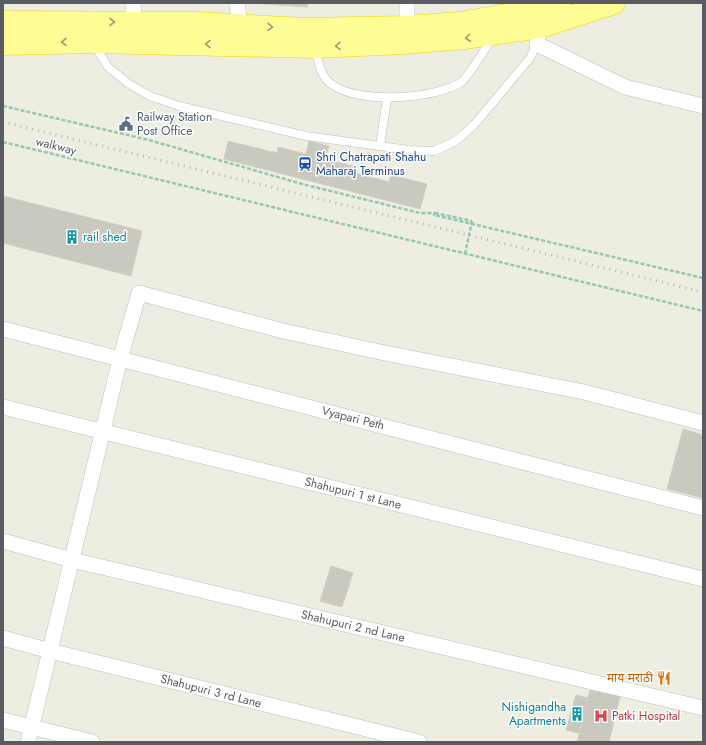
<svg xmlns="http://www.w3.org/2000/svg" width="706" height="745" font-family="Jost,'Noto Sans Devanagari',sans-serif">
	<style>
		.building { fill: #cac9c0; stroke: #d2d0bf }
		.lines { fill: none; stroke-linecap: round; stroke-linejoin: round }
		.service-casing { stroke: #bbbdc3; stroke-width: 9 }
		.minor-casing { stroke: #bbbdc3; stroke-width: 16 }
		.trunk-casing { stroke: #eed500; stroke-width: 23 }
		.path { stroke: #94c7ae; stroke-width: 2.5; stroke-dasharray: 4 2; stroke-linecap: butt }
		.service { stroke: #fff; stroke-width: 8 }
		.minor { stroke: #fff; stroke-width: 15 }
		.trunk { stroke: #fdfc95; stroke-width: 22 }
		.rail { stroke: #b6b7b7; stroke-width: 3; stroke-dasharray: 1 5; stroke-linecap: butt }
		.path-bridge { stroke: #94c7ae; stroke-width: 2.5; stroke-dasharray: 4 2; stroke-linecap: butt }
		.oneway { stroke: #9b9b77 }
		.labels { text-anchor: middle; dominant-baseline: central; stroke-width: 3; stroke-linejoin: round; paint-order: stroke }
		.service-label { font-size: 12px; fill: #4e5e75; stroke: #fff; text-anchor: start }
		.street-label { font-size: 12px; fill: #595b63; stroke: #fff }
		.transit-label { font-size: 12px; fill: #164399; stroke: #fff; text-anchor: start }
		.culture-label { font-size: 12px; fill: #0d838f; stroke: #fff; text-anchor: start }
		.food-label { font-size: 12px; fill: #c56008; stroke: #fff; text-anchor: end }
		.health-label { font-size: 12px; fill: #be3a42; stroke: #fff; text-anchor: start }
	</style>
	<rect width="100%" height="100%" fill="#edede1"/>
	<g class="building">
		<polygon points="251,3 308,3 307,7"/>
		<polygon points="228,141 277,153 278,147 306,154 309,141 329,146 325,159 356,167 354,173 389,182 391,175 427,184 420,209 224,159"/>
		<polygon points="3,196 142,231 131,276 3,243"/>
		<polygon points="683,429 703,435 703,498 667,489"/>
		<polygon points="331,566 353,573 342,607 320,601"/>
		<polygon points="590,690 620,697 609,742 577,742"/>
		<polygon points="576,695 588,698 579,733 566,730"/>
	</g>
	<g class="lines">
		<defs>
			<g id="service">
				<polyline points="94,44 108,67 129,84 150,96 179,106 306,136 409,150 434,151 456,141 474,125 530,58 537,44"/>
				<path d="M 316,47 C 318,60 319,74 330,83 C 356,105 433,99 460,83 C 468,78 486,47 492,38"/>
				<polyline points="380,146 387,99"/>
			</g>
			<g id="minor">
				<polyline points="133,3 135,32"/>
				<polyline points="237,3 240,25"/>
				<polyline points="539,18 540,27 537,44 625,87 703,106"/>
				<polyline points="407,27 407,3"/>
				<polyline points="3,329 703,508"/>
				<polyline points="3,407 703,579"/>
				<polyline points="3,541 72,560 703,708"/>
				<polyline points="3,638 50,651 419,742"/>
				<polyline points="3,720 92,742"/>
				<polyline points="28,742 120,359 139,293 283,331 385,353 584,392 703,423"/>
			</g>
			<g id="trunk">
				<polyline points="3,22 197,23 304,29 407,27 460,23 560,6"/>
				<polyline points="3,44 93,42 316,47 403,43 464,38 540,27 614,3"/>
			</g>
		</defs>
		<use href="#service" class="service-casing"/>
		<use href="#minor" class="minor-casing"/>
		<use href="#trunk" class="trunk-casing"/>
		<g class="path">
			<polyline points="3,106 149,140 302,184 420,213 435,213 434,215 703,278"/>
			<polyline points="3,142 703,311"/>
			<polyline points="435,213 472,221"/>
		</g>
		<use href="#service" class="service"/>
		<use href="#minor" class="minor"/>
		<use href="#trunk" class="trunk"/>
		<polyline class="rail" points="3,122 703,292"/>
		<polyline class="path-bridge" points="465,254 472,221"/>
	</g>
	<defs><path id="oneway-chevron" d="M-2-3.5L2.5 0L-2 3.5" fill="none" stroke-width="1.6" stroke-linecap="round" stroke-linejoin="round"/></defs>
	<g class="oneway">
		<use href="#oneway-chevron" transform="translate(112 22) rotate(1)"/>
		<use href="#oneway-chevron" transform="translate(270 27) rotate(3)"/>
		<use href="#oneway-chevron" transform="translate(468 38) rotate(173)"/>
		<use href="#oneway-chevron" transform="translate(64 42) rotate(179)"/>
		<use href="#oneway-chevron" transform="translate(208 44) rotate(-179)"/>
		<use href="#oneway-chevron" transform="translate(338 46) rotate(178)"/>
	</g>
	<defs>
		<symbol id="civic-bare" viewBox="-9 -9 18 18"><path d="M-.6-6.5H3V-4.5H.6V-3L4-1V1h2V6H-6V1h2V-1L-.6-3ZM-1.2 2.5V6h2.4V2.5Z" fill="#5c6f8a" stroke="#fff" stroke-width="2.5" paint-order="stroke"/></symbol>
		<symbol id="station-bare" viewBox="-9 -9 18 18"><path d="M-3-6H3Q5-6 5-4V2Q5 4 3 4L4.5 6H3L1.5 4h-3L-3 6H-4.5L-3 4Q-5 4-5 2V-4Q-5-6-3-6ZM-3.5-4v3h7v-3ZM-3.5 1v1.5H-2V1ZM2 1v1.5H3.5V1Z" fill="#1a4fb4" stroke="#fff" stroke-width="2.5" paint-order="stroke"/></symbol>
		<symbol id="building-bare" viewBox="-9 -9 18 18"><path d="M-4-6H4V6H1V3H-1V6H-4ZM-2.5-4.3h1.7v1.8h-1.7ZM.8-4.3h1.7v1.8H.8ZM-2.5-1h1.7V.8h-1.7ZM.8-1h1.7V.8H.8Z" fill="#0f9aa8" stroke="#fff" stroke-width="2.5" paint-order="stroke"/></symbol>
		<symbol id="restaurant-bare" viewBox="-9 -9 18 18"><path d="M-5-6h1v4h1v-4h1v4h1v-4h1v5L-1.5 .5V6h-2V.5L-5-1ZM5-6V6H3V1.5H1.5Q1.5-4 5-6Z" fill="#e8710a" stroke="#fff" stroke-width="2.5" paint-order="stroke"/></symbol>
		<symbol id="hospital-bare" viewBox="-9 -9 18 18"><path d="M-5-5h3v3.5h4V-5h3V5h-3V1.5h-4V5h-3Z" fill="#e0444e" stroke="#fff" stroke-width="2.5" paint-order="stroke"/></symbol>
	</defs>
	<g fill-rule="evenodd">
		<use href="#civic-bare" x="116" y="114" width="20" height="20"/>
		<use href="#station-bare" x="295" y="154" width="20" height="20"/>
		<use href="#building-bare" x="62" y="227" width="20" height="20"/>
		<use href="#restaurant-bare" x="654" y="668" width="20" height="20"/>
		<use href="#building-bare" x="567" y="704" width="20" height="20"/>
		<use href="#hospital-bare" x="591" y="706" width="20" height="20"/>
	</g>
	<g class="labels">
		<g class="service-label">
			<text x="137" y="117">Railway Station<tspan x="137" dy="14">Post Office</tspan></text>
		</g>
		<g class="street-label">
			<text transform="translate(56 146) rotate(14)">walkway</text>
			<text transform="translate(353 418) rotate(14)">Vyapari Peth</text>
			<text transform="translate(353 493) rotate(14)">Shahupuri 1 st Lane</text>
			<text transform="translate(353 626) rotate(13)">Shahupuri 2 nd Lane</text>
			<text transform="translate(211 691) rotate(14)">Shahupuri 3 rd Lane</text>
		</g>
		<g class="transit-label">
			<text x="316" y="157">Shri Chatrapati Shahu<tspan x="316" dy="14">Maharaj Terminus</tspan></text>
		</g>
		<g class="culture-label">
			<text x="83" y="237">rail shed</text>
			<text x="566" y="707" text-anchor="end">Nishigandha<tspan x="566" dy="14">Apartments</tspan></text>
		</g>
		<g class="food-label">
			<text x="653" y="678">माय मराठी</text>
		</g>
		<g class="health-label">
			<text x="612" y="716">Patki Hospital</text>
		</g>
	</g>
	<rect width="706" height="745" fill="none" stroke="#595b63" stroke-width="8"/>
</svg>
